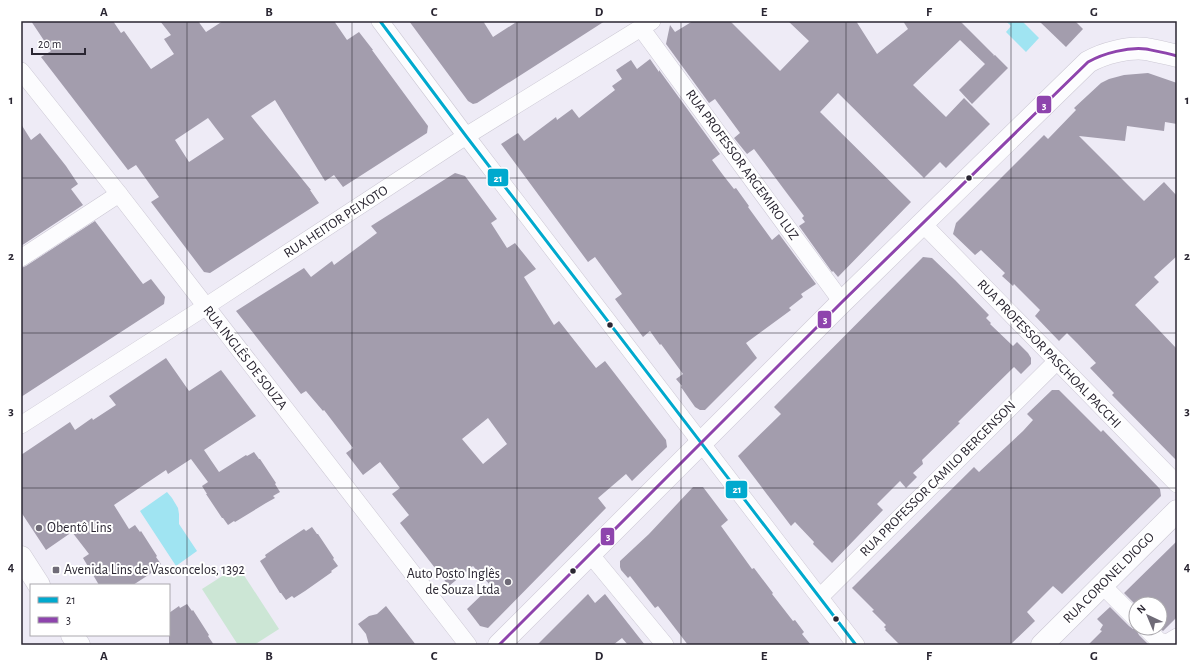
<svg xmlns="http://www.w3.org/2000/svg" width="1198" height="666" font-family="'Alegreya Sans',sans-serif">
	<style>
		.green { fill: #cce6d5 }
		.water { fill: #a0e4f2 }
		.building { fill: #a39dad; fill-rule: evenodd }
		.lines { fill: none; stroke-linecap: round; stroke-linejoin: round }
		.minor-casing { stroke: #ccc8d4; stroke-width: 18 }
		.tertiary-casing { stroke: #ccc8d4; stroke-width: 23 }
		.minor { stroke: #fcfcfe; stroke-width: 17 }
		.tertiary { stroke: #fcfcfe; stroke-width: 22 }
		.bus-1-casing { stroke: #fff; stroke-width: 6 }
		.bus-2-casing { stroke: #fff; stroke-width: 6 }
		.bus-1 { stroke: #00a9ce; stroke-width: 3 }
		.bus-2 { stroke: #8e44ad; stroke-width: 3 }
		.grid { fill: none; stroke: #2a2632; stroke-width: 1; stroke-opacity: 0.55 }
		.bus-dot { fill: #2a2632; stroke: #fff; stroke-width: 1.5 }
		.poi-dot { fill: #6f6b77; stroke: #fff; stroke-width: 1.5 }
		.labels { text-anchor: middle; dominant-baseline: central; stroke-width: 4; stroke-linejoin: round; paint-order: stroke }
		.street-label { font-size: 14px; fill: #2a2632; stroke: #fff }
		.poi-label { font-size: 14px; fill: #2a2632; stroke: #fff; text-anchor: start }
		.line-badge { stroke: #fff; stroke-width: 1.5 }
		.badge-label { font-size: 11px; text-anchor: middle; font-weight: bold; fill: #fff }
		.neatline { fill: none; stroke: #2a2632; stroke-width: 1.5 }
		.grid-label { font-size: 13px; text-anchor: middle; font-weight: bold; fill: #2a2632 }
	</style>
	<rect width="100%" height="100%" fill="#eeebf6"/>
	<polygon class="green" points="238,566 279,629 254,645 238,645 202,589"/>
	<g class="water">
		<polygon points="1006,21 1022,21 1039,38 1026,52 1006,32 1011,26"/>
		<polygon points="167,492 172,498 178,508 179,514 179,524 197,551 176,566 140,511"/>
	</g>
	<g class="building">
		<path d="M 31,21 L 113,21 L 121,33 L 124,31 L 151,69 L 174,54 L 164,39 L 171,35 L 160,21 L 198,21 L 206,32 L 223,21 L 334,21 L 347,40 L 359,32 L 373,50 L 372,50 L 428,126 L 427,133 L 343,187 L 334,175 L 325,181 L 275,100 L 251,116 L 311,190 L 310,190 L 319,203 L 210,273 L 204,272 L 151,202 L 159,197 L 136,165 L 128,170 L 41,57 L 51,51 ZM 208,118 L 224,139 L 189,162 L 175,140 Z"/>
		<polygon points="409,21 483,21 493,37 518,21 605,21 477,103 473,104 468,101"/>
		<polygon points="693,21 730,21 780,71 809,41 788,21 856,21 877,54 908,29 903,21 960,21 994,55 993,56 995,55 1008,68 972,104 959,90 985,64 960,40 913,85 946,117 964,98 990,124 946,168 940,162 924,178 838,93 820,112 911,202 838,277 833,271 832,272 799,226 805,222 802,218 804,216 783,188 754,149 747,154 734,138 740,133 715,99 709,103 666,44 670,25 675,32"/>
		<polygon points="1039,21 1075,21 1083,29 1066,47"/>
		<polygon points="650,59 659,72 659,70 720,154 712,160 723,175 734,189 736,188 749,206 748,207 772,240 779,234 816,284 801,294 803,297 789,308 791,310 746,343 757,358 705,410 700,410 695,407 681,387 682,386 676,379 683,374 661,344 660,345 650,331 643,337 615,299 622,294 595,257 588,262 501,144 518,133 524,141 556,117 557,120 572,109 579,118 615,90 612,86 622,79 616,70 631,60 637,69"/>
		<polygon points="1148,73 1177,83 1177,124 1165,122 1164,131 1127,126 1125,141 1079,136 1144,201 1164,182 1177,196 1177,256 1154,277 1159,282 1135,305 1177,349 1177,461 1112,395 1114,393 1090,368 1096,363 1077,343 1067,333 1059,341 1035,316 1040,310 1014,284 1013,286 1002,276 1005,273 981,250 975,255 953,234 956,223 1044,135 1048,139 1076,110 1074,108 1101,83 1109,79 1124,75"/>
		<polygon points="21,124 31,140 40,133 66,166 78,184 71,189 83,205 21,246"/>
		<path d="M 455,173 L 465,176 L 497,219 L 491,223 L 507,248 L 515,243 L 536,269 L 524,277 L 554,325 L 559,321 L 596,368 L 605,361 L 666,440 L 667,447 L 632,481 L 626,474 L 598,498 L 606,508 L 488,628 L 480,626 L 467,609 L 491,586 L 473,566 L 449,586 L 400,523 L 409,515 L 392,494 L 400,488 L 380,462 L 363,475 L 346,453 L 353,448 L 324,410 L 323,411 L 306,391 L 301,394 L 236,311 L 304,268 L 311,277 L 332,261 L 334,265 L 377,233 L 371,226 ZM 488,418 L 507,444 L 483,464 L 462,439 Z"/>
		<polygon points="95,221 143,284 151,279 165,297 164,304 21,397 21,268 26,266"/>
		<polygon points="923,257 932,258 955,280 989,315 986,318 991,323 990,324 1013,346 1017,342 1028,353 1031,358 1031,364 1021,374 1014,367 958,422 960,423 922,460 923,464 913,473 917,477 906,488 900,481 877,504 883,510 832,563 813,544 814,542 795,522 791,526 738,456 781,414 774,407"/>
		<polygon points="166,358 189,391 221,370 256,416 204,450 219,472 246,455 247,456 254,452 259,459 260,459 276,483 275,484 280,492 273,496 275,498 266,503 235,522 234,521 228,525 223,518 222,518 206,494 207,494 202,486 208,482 191,459 168,474 166,470 114,505 129,529 135,525 140,532 141,531 157,556 156,557 161,564 154,569 156,570 133,585 99,585 83,558 89,554 72,532 46,550 21,512 21,455 70,422 75,430 92,418 93,420 116,405 109,396"/>
		<polygon points="1052,390 1059,390 1101,432 1103,430 1160,489 1161,496 1062,594 1053,586 1027,612 1035,621 1010,645 900,645 885,630 886,629 884,627 886,625 872,611 874,610 852,588 974,467 979,472 1023,431 1033,420 1027,414"/>
		<polygon points="693,487 703,487 728,520 721,526 752,569 754,568 773,593 772,594 793,621 795,620 804,632 802,634 811,645 688,645 658,606 655,608 630,576 628,578 621,570 620,567 620,561 649,534"/>
		<polygon points="312,527 317,534 318,534 334,558 333,559 338,566 331,571 332,572 305,591 294,598 292,596 286,600 281,593 280,593 260,561 266,557 265,555 278,546 304,529 306,531"/>
		<polygon points="1177,541 1177,617 1163,631 1160,628 1160,604 1136,604 1136,605 1124,593"/>
		<polygon points="588,594 595,603 605,594 645,645 628,645 622,638 613,645 537,645"/>
		<polygon points="187,604 192,611 193,610 209,635 208,636 214,645 169,645 169,613 179,606 180,608"/>
		<polygon points="386,606 416,645 369,645 366,634 358,624 369,616 377,614"/>
		<polygon points="1110,607 1129,626 1133,629 1136,629 1139,635 1149,645 1088,645 1102,631 1100,630 1103,625 1097,619"/>
	</g>
	<g class="lines">
		<defs>
			<g id="minor">
				<polyline points="380,21 466,136 856,645"/>
				<polyline points="641,28 842,302"/>
				<polyline points="21,71 119,194 468,645"/>
				<polyline points="922,223 1177,484"/>
				<polyline points="21,258 119,194"/>
				<polyline points="21,425 205,307 466,136 652,21"/>
				<polyline points="590,554 665,645"/>
				<polyline points="1102,585 1136,619"/>
				<polyline points="820,597 1057,361"/>
				<polyline points="1146,628 1159,641 1167,643 1177,637"/>
			</g>
			<g id="tertiary">
				<polyline points="21,557 39,585"/>
				<polyline points="72,635 79,645"/>
				<path d="M 499,645 L 842,302 L 1088,62 C 1104,53 1128,47 1146,49 C 1156,51 1167,53 1177,56"/>
				<polyline points="1042,645 1177,511"/>
			</g>
		</defs>
		<use href="#minor" class="minor-casing"/>
		<use href="#tertiary" class="tertiary-casing"/>
		<use href="#minor" class="minor"/>
		<use href="#tertiary" class="tertiary"/>
		<defs>
			<polyline id="bus-1" points="380,21 466,136 856,645"/>
			<path id="bus-2" d="M 499,645 L 842,302 L 1088,62 C 1104,53 1128,47 1146,49 C 1156,51 1167,53 1177,56"/>
		</defs>
		<use href="#bus-1" class="bus-1-casing"/>
		<use href="#bus-2" class="bus-2-casing"/>
		<use href="#bus-1" class="bus-1"/>
		<use href="#bus-2" class="bus-2"/>
	</g>
	<path class="grid" d="M 187,21 L 187,645M 352,21 L 352,645M 517,21 L 517,645M 681,21 L 681,645M 846,21 L 846,645M 1011,21 L 1011,645M 21,178 L 1177,178M 21,333 L 1177,333M 21,488 L 1177,488"/>
	<g class="bus-dot">
		<circle cx="969" cy="178" r="3.5"/>
		<circle cx="610" cy="325" r="3.5"/>
		<circle cx="573" cy="571" r="3.5"/>
		<circle cx="836" cy="619" r="3.5"/>
	</g>
	<g class="poi-dot">
		<circle cx="39" cy="528" r="4"/>
		<rect x="52" y="566" width="8" height="8" rx="2"/>
		<circle cx="508" cy="582" r="4"/>
	</g>
	<g class="labels">
		<g class="street-label">
			<text transform="translate(742 165) rotate(54)">RUA PROFESSOR ARGEMIRO LUZ</text>
			<text transform="translate(336 222) rotate(-33)">RUA HEITOR PEIXOTO</text>
			<text transform="translate(1049 354) rotate(46)">RUA PROFESSOR PASCHOAL PACCHI</text>
			<text transform="translate(245 358) rotate(52)">RUA INGLÊS DE SOUZA</text>
			<text transform="translate(938 479) rotate(-45)">RUA PROFESSOR CAMILO BERGENSON</text>
			<text transform="translate(1109 578) rotate(-45)">RUA CORONEL DIOGO</text>
		</g>
		<g class="poi-label">
			<text x="47" y="528">Obentô Lins</text>
			<text x="64" y="570">Avenida Lins de Vasconcelos, 1392</text>
			<text x="500" y="574" text-anchor="end">Auto Posto Inglês<tspan x="500" dy="16">de Souza Ltda</tspan></text>
		</g>
	</g>
	<g class="line-badge">
		<rect x="1036" y="95" width="16" height="19" rx="4" fill="#8e44ad"/>
		<rect x="487" y="168" width="22" height="19" rx="4" fill="#00a9ce"/>
		<rect x="817" y="310" width="15" height="19" rx="4" fill="#8e44ad"/>
		<rect x="725" y="480" width="23" height="19" rx="4" fill="#00a9ce"/>
		<rect x="600" y="527" width="15" height="19" rx="4" fill="#8e44ad"/>
	</g>
	<g class="badge-label">
		<text x="1044" y="109">3</text>
		<text x="498" y="182">21</text>
		<text x="825" y="323">3</text>
		<text x="737" y="493">21</text>
		<text x="608" y="540">3</text>
	</g>
	<rect width="1198" height="666" fill="none" stroke="#ffffff" stroke-width="44"/>
	<rect x="30" y="584" width="140" height="52" fill="#ffffff" stroke="#aaa8ad"/>
	<rect x="38" y="597" width="20" height="6" fill="#00a9ce" stroke="#aaa8ad"/>
	<text x="66" y="604" font-size="12" fill="#2a2632">21</text>
	<rect x="38" y="617" width="20" height="6" fill="#8e44ad" stroke="#aaa8ad"/>
	<text x="66" y="624" font-size="12" fill="#2a2632">3</text>
	<g transform="translate(1148 616) rotate(316)"><circle r="19" fill="#ffffff" stroke="#aaa8ad"/>
	<path d="M0-3L7 15L0 10L-7 15Z" fill="#6f6b77"/>
	<text y="-6" font-size="11" font-weight="bold" text-anchor="middle" fill="#2a2632">N</text>
	</g>
	<path d="M32 48v6h53v-6" fill="none" stroke="#2a2632" stroke-width="2"/>
	<text x="38" y="48" font-size="12" fill="#2a2632" stroke="#ffffff" stroke-width="3" paint-order="stroke">20 m</text>
	<rect x="22" y="22" width="1154" height="622" class="neatline"/>
	<g class="grid-label">
		<text x="104" y="16">A</text>
		<text x="269" y="16">B</text>
		<text x="434" y="16">C</text>
		<text x="599" y="16">D</text>
		<text x="764" y="16">E</text>
		<text x="929" y="16">F</text>
		<text x="1094" y="16">G</text>
		<text x="11" y="104">1</text>
		<text x="1187" y="104">1</text>
		<text x="11" y="260">2</text>
		<text x="1187" y="260">2</text>
		<text x="11" y="415">3</text>
		<text x="1187" y="415">3</text>
		<text x="11" y="571">4</text>
		<text x="1187" y="571">4</text>
		<text x="104" y="660">A</text>
		<text x="269" y="660">B</text>
		<text x="434" y="660">C</text>
		<text x="599" y="660">D</text>
		<text x="764" y="660">E</text>
		<text x="929" y="660">F</text>
		<text x="1094" y="660">G</text>
	</g>
</svg>
